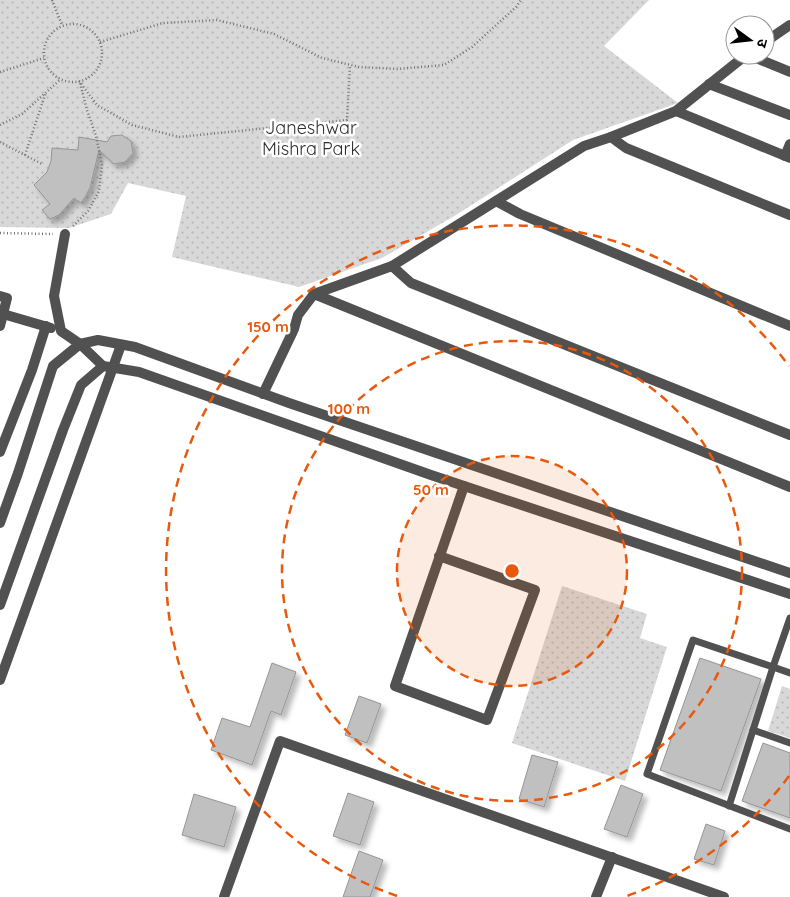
<svg xmlns="http://www.w3.org/2000/svg" width="790" height="897" font-family="Quicksand,'Noto Sans Devanagari',sans-serif">
	<style>
		.grass { fill: url(#grass-dots) }
		.building { fill: #c0c0c0; stroke: #959595; filter: url(#shadow) }
		.lines { fill: none; stroke-linecap: round; stroke-linejoin: round }
		.path { stroke: #737373; stroke-width: 2.5; stroke-dasharray: 1 2.5; stroke-linecap: butt }
		.service { stroke: #515151; stroke-width: 7 }
		.minor { stroke: #515151; stroke-width: 10 }
		.tertiary { stroke: #515151; stroke-width: 10 }
		.ring { fill: none; stroke: #e8590c; stroke-width: 2.5; stroke-dasharray: 9 6 }
		.labels { text-anchor: middle; dominant-baseline: central; stroke-width: 5; stroke-linejoin: round; paint-order: stroke }
		.park-label { font-size: 18px; fill: #2f2f2f; stroke: #fff }
		.centre { fill: #e8590c; stroke: #fff; stroke-width: 2.5 }
		.ring-label { font-size: 15px; text-anchor: middle; font-weight: bold; fill: #e8590c; stroke: #fff; stroke-width: 5; stroke-linejoin: round; paint-order: stroke }
	</style>
	<defs>
		<pattern id="grass-dots" width="8" height="8" patternUnits="userSpaceOnUse" patternTransform="scale(1.25)"><rect width="8" height="8" fill="#d8d8d8"/><path d="M2 2h.1M6 6h.1" fill="none" stroke="#b8b8b8" stroke-width="1.8" stroke-linecap="round"/></pattern>
		<filter id="shadow"><feDropShadow dx="4.5" dy="4.5" stdDeviation="2.5" flood-color="#0004"/></filter>
	</defs>
	<rect width="100%" height="100%" fill="#fff"/>
	<g class="grass">
		<polygon points="0,0 649,0 604,46 678,103 573,140 456,215 382,258 299,287 172,257 186,196 128,183 111,214 69,228 0,227"/>
		<polygon points="562,586 647,614 640,638 667,647 625,781 512,743"/>
		<polygon points="782,686 790,689 790,738 768,731"/>
	</g>
	<g class="building">
		<polygon points="122,135 131,141 133,153 125,162 114,164 99,150 90,188 85,197 81,203 74,198 59,215 50,219 42,210 50,204 34,185 47,172 51,161 52,148 78,150 79,137 107,142 111,136"/>
		<polygon points="700,658 761,679 721,791 660,770"/>
		<polygon points="272,663 296,672 281,715 271,711 252,765 211,750 222,718 250,727"/>
		<polygon points="359,696 381,704 367,743 345,735"/>
		<polygon points="763,743 790,753 790,818 742,801"/>
		<polygon points="532,755 558,762 544,807 519,799"/>
		<polygon points="621,785 643,794 627,837 604,829"/>
		<polygon points="348,793 374,802 360,845 333,836"/>
		<polygon points="194,794 236,807 224,847 182,835"/>
		<polygon points="706,824 725,831 714,865 694,859"/>
		<polygon points="359,851 383,860 370,897 343,897"/>
	</g>
	<g class="lines">
		<g class="path">
			<polyline points="52,0 62,25"/>
			<circle cx="73" cy="53" r="29"/>
			<polyline points="100,42 163,23 217,20 274,34 322,58 359,67 397,69 444,65 472,47 516,7 521,0"/>
			<polyline points="0,72 44,58"/>
			<polyline points="79,81 97,105 132,125 179,137 347,120 350,65"/>
			<polyline points="0,125 22,114 61,79"/>
			<polyline points="0,142 42,164"/>
			<polyline points="25,155 46,92"/>
			<polyline points="73,226 88,211 99,191 102,165 96,136 87,110 80,83"/>
			<polyline points="0,233 53,234"/>
		</g>
		<g class="service">
			<polyline points="790,618 773,667 693,640 647,774 790,829"/>
			<polyline points="753,730 790,743"/>
			<polyline points="729,806 773,667 790,673"/>
		</g>
		<g class="minor">
			<polyline points="765,42 790,25"/>
			<polyline points="749,55 790,72"/>
			<polyline points="709,84 790,115"/>
			<polyline points="676,111 790,158"/>
			<polyline points="611,137 626,148 790,215"/>
			<polyline points="785,156 790,144"/>
			<polyline points="496,201 520,214 790,326"/>
			<polyline points="65,234 54,296 61,331 80,344 103,366"/>
			<polyline points="392,266 411,283 790,435"/>
			<polyline points="314,294 790,487"/>
			<polyline points="0,296 7,298 3,314"/>
			<polyline points="0,326 3,314 51,328"/>
			<polyline points="263,394 294,329 298,315 314,294 392,266 584,146 611,137 676,111 746,55"/>
			<polyline points="0,452 32,370 46,326"/>
			<polyline points="439,556 535,590 487,720 395,686 464,486"/>
			<polyline points="0,680 121,345"/>
			<polyline points="224,897 280,741 724,897"/>
			<polyline points="596,897 612,857"/>
		</g>
		<g class="tertiary">
			<polyline points="0,523 18,473 53,366 80,344 98,340 135,347 289,403 790,573"/>
			<polyline points="0,605 63,430 81,385 103,366 139,372 431,475 790,594"/>
		</g>
	</g>
	<circle cx="512" cy="571" r="115" fill="#e8590c" fill-opacity=".12"/>
	<g class="ring">
		<circle cx="512" cy="571" r="115"/>
		<circle cx="512" cy="571" r="230"/>
		<path d="M789 776A345 345 0 0 1 627 896M397 896A345 345 0 1 1 789 366"/>
	</g>
	<g class="labels">
		<g class="park-label">
			<text x="311" y="127">Janeshwar<tspan x="311" dy="21">Mishra Park</tspan></text>
		</g>
	</g>
	<circle cx="512" cy="571" r="8" class="centre"/>
	<g class="ring-label">
		<text x="268" y="332">150 m</text>
		<text x="349" y="414">100 m</text>
		<text x="431" y="495">50 m</text>
	</g>
	<g transform="translate(750 40) rotate(105)"><circle r="24" fill="#ffffff" stroke="#999999"/>
	<path d="M0-4L9 19L0 12L-9 19Z" fill="#000000"/>
	<text y="-8" font-size="14" font-weight="bold" text-anchor="middle" fill="#000000">उ</text>
	</g>
</svg>
